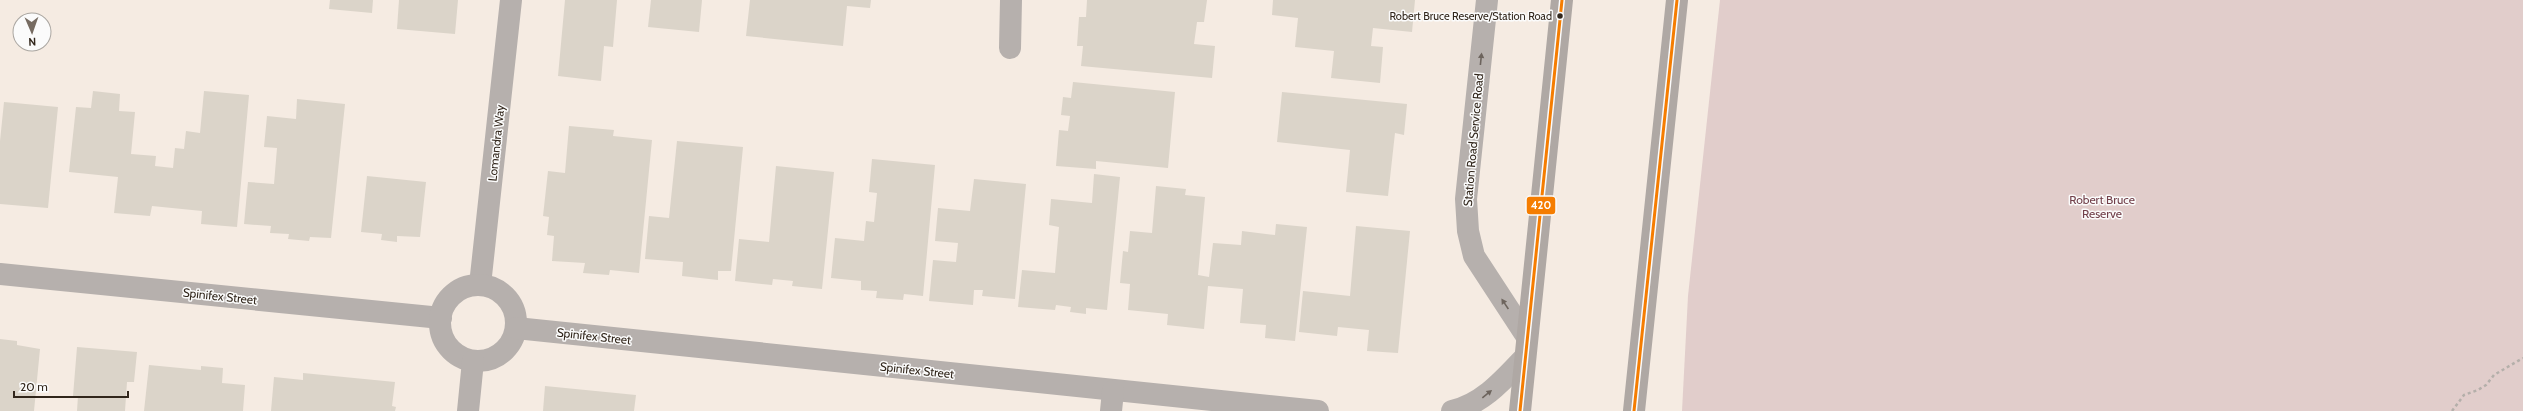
<svg xmlns="http://www.w3.org/2000/svg" width="2523" height="411" font-family="Cabin,sans-serif">
	<style>
		.green { fill: #e1cdcb }
		.building { fill: #dbd4c9 }
		.lines { fill: none; stroke-linecap: round; stroke-linejoin: round }
		.path { stroke: #b4afaa; stroke-width: 2.5; stroke-dasharray: 3 3; stroke-linecap: butt }
		.minor { stroke: #b6b0ad; stroke-width: 22 }
		.major { stroke: #afa8a4; stroke-width: 22 }
		.bus-1-casing { stroke: #fbfbfb; stroke-width: 6 }
		.bus-1 { stroke: #f57d01; stroke-width: 3 }
		.oneway { fill: #6d645d }
		.bus-dot { fill: #31261b; stroke: #fbfbfb; stroke-width: 1.5 }
		.labels { text-anchor: middle; dominant-baseline: central; stroke-width: 3; stroke-linejoin: round; paint-order: stroke }
		.bus-label { font-size: 11px; fill: #31261b; stroke: #fbfbfb; text-anchor: end }
		.street-label { font-size: 12px; fill: #31261b; stroke: #fbfbfb }
		.park-label { font-size: 12px; fill: #72404a; stroke: #fbfbfb }
		.line-badge { stroke: #fbfbfb; stroke-width: 1.5 }
		.badge-label { font-size: 11px; text-anchor: middle; font-weight: bold; fill: #fff }
	</style>
	<rect width="100%" height="100%" fill="#f5ebe2"/>
	<polygon class="green" points="1720,0 2523,0 2523,411 1682,411 1688,296"/>
	<g class="building">
		<polygon points="330,0 373,0 372,13 329,9"/>
		<polygon points="399,0 458,0 455,34 397,29"/>
		<polygon points="565,0 617,0 613,47 604,46 601,81 558,76"/>
		<polygon points="651,0 702,0 699,32 648,27"/>
		<polygon points="750,0 871,0 870,8 847,6 843,46 746,36"/>
		<polygon points="1087,0 1207,0 1204,22 1197,22 1194,44 1215,46 1212,78 1081,66 1083,46 1077,46 1079,17 1086,17"/>
		<polygon points="1273,0 1415,0 1412,32 1373,28 1371,46 1383,47 1380,83 1331,78 1334,51 1295,47 1298,18 1272,15"/>
		<polygon points="1073,82 1175,92 1168,168 1096,161 1096,169 1056,166 1059,130 1068,131 1070,116 1061,115 1063,97 1071,98"/>
		<polygon points="93,91 120,94 119,111 135,112 131,154 156,156 155,166 173,168 175,148 184,149 186,131 200,133 204,91 249,95 237,227 201,224 202,211 152,206 150,216 114,213 118,177 69,172 76,107 91,108"/>
		<polygon points="1282,92 1407,104 1404,135 1395,133 1388,196 1346,192 1350,150 1277,142"/>
		<polygon points="297,99 345,104 331,238 310,237 309,241 288,239 289,234 270,233 271,226 244,224 248,182 274,184 277,148 264,147 267,116 296,119"/>
		<polygon points="4,102 58,107 48,208 0,204 0,141"/>
		<polygon points="569,126 614,130 613,136 652,140 639,273 610,270 609,275 583,273 585,263 552,261 554,236 547,235 549,217 543,216 548,171 565,173"/>
		<polygon points="677,141 743,147 731,271 718,271 718,280 682,276 683,262 645,259 649,216 669,218"/>
		<polygon points="872,159 935,165 923,296 904,294 903,300 876,298 877,291 861,290 861,281 831,278 835,238 864,241 866,221 874,222 877,193 869,192"/>
		<polygon points="776,166 834,172 822,289 792,286 793,281 773,279 772,285 735,281 739,239 769,242"/>
		<polygon points="1094,174 1120,177 1107,310 1086,308 1086,314 1070,312 1071,307 1056,305 1055,310 1018,307 1022,270 1055,273 1059,227 1049,225 1051,199 1092,203"/>
		<polygon points="367,176 426,182 420,237 397,236 397,242 381,240 382,234 361,232"/>
		<polygon points="974,179 1026,184 1015,299 982,296 983,290 974,290 973,305 929,301 933,260 956,262 958,243 935,241 938,208 970,211"/>
		<polygon points="1156,186 1186,189 1185,195 1205,197 1198,275 1209,277 1213,243 1241,245 1242,231 1275,235 1276,224 1307,227 1295,341 1265,338 1266,325 1240,323 1243,289 1208,286 1204,329 1167,325 1168,314 1128,310 1130,284 1120,283 1123,251 1128,252 1130,231 1152,233"/>
		<polygon points="1356,226 1410,231 1398,353 1367,351 1369,330 1338,327 1337,336 1299,332 1303,291 1350,296"/>
		<polygon points="0,339 17,341 17,345 40,349 34,411 0,411"/>
		<polygon points="77,347 137,352 134,382 127,382 125,411 77,411 78,396 73,396"/>
		<polygon points="149,365 201,370 201,366 223,368 222,383 245,385 243,411 144,411"/>
		<polygon points="303,373 395,382 392,406 396,407 395,411 271,411 274,377 303,380"/>
		<polygon points="545,386 636,395 634,411 543,411"/>
	</g>
	<g class="lines">
		<polyline class="path" points="2452,411 2464,395 2478,390 2486,385 2494,375 2523,358"/>
		<g class="minor">
			<polyline points="1487,0 1466,199 1468,231 1474,256 1527,337"/>
			<polyline points="1010,48 1011,0"/>
			<polyline points="0,274 441,318"/>
			<polyline points="480,285 511,0"/>
			<circle cx="478" cy="323" r="38"/>
			<polyline points="516,328 1318,411"/>
			<polyline points="468,411 473,361"/>
			<polyline points="1111,411 1113,391"/>
			<path d="M 1452,411 C 1483,404 1504,379 1525,357"/>
		</g>
		<g class="major">
			<polyline points="1520,411 1562,0"/>
			<polyline points="1634,411 1677,0"/>
		</g>
		<defs>
			<g id="bus-1">
				<polyline points="1520,411 1562,0"/>
				<polyline points="1634,411 1677,0"/>
			</g>
		</defs>
		<use href="#bus-1" class="bus-1-casing"/>
		<use href="#bus-1" class="bus-1"/>
	</g>
	<defs><path id="oneway-solid" d="M-6-.8H1V-3.2L6.5 0L1 3.2V.8H-6Z"/></defs>
	<g class="oneway">
		<use href="#oneway-solid" transform="translate(1481 59) rotate(-84)"/>
		<use href="#oneway-solid" transform="translate(1505 304) rotate(-124)"/>
		<use href="#oneway-solid" transform="translate(1487 394) rotate(-39)"/>
	</g>
	<circle class="bus-dot" cx="1560" cy="16" r="3.5"/>
	<g class="labels">
		<g class="bus-label">
			<text x="1552" y="16">Robert Bruce Reserve/Station Road</text>
		</g>
		<g class="street-label">
			<text transform="translate(1473 140) rotate(-85)">Station Road Service Road</text>
			<text transform="translate(496 143) rotate(-84)">Lomandra Way</text>
			<text transform="translate(220 296) rotate(6)">Spinifex Street</text>
			<text transform="translate(594 336) rotate(6)">Spinifex Street</text>
			<text transform="translate(917 370) rotate(6)">Spinifex Street</text>
		</g>
		<g class="park-label">
			<text x="2102" y="199">Robert Bruce<tspan x="2102" dy="14">Reserve</tspan></text>
		</g>
	</g>
	<rect class="line-badge" x="1526" y="196" width="30" height="19" rx="4" fill="#f57d01"/>
	<g class="badge-label">
		<text x="1541" y="209">420</text>
	</g>
	<g transform="translate(32 32) rotate(178)"><circle r="19" fill="#fbfbfb" stroke="#aaa6a1"/>
	<path d="M0-3L7 15L0 10L-7 15Z" fill="#766b61"/>
	<text y="-6" font-size="11" font-weight="bold" text-anchor="middle" fill="#31261b">N</text>
	</g>
	<path d="M14 391v6h114v-6" fill="none" stroke="#31261b" stroke-width="2"/>
	<text x="20" y="391" font-size="12" fill="#31261b" stroke="#fbfbfb" stroke-width="3" paint-order="stroke">20 m</text>
</svg>
